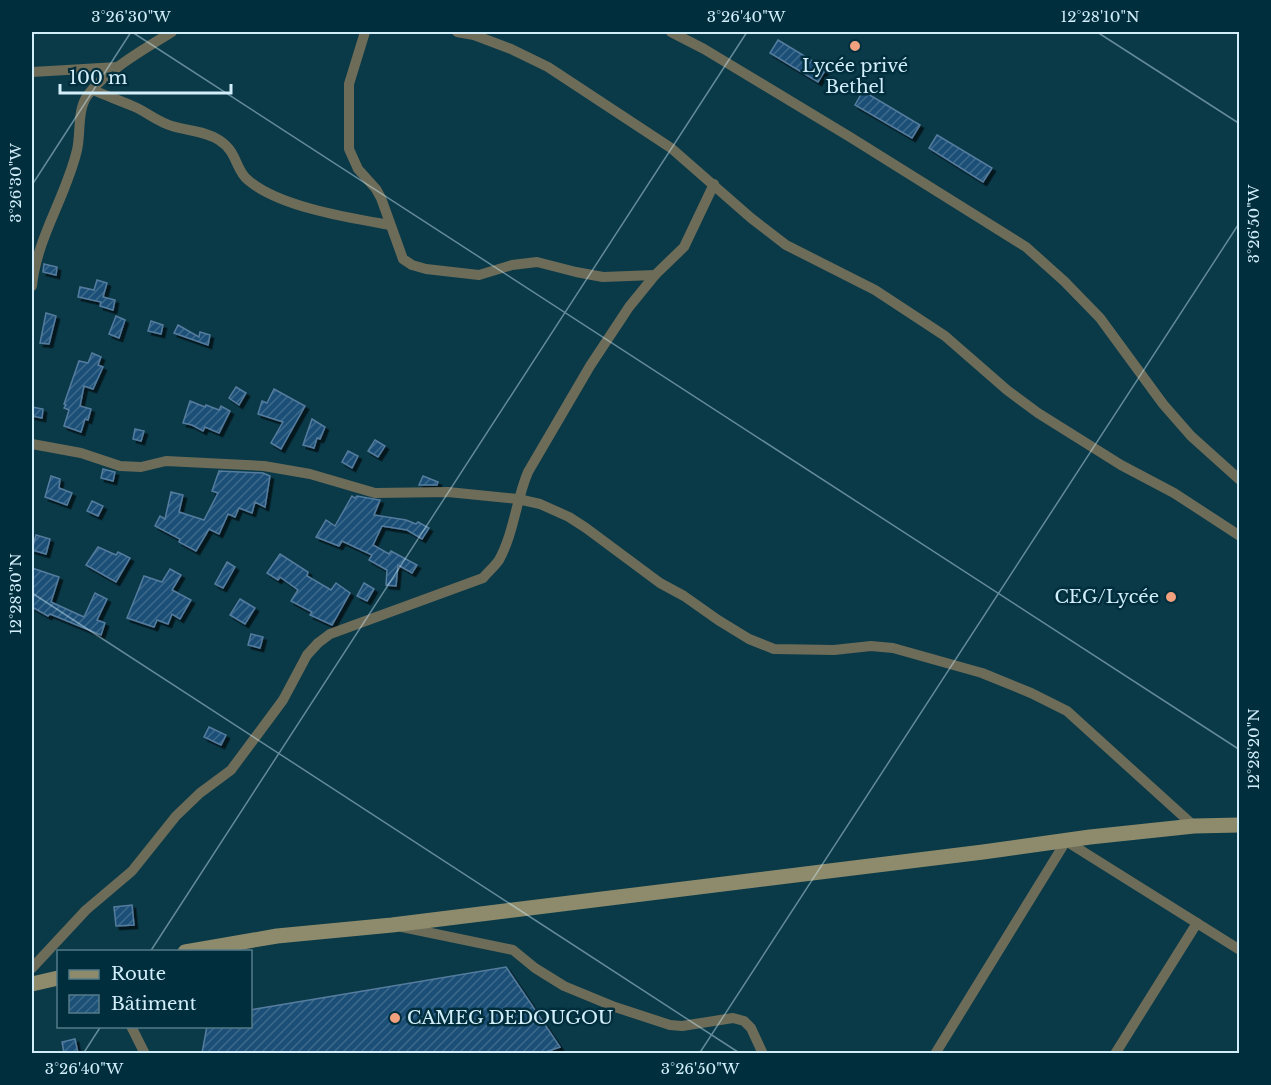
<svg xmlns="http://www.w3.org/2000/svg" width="1271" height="1085" font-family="'Libre Baskerville',serif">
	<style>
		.building { fill: url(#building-hatch); stroke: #557c9e; stroke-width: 1.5; filter: url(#shadow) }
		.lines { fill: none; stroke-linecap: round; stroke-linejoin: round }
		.street { stroke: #6d6c58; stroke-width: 10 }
		.secondary { stroke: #8d8b6b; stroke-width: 15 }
		.ticks { fill: none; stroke: #d1eefa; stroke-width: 1.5; stroke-opacity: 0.45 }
		.poi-dot { fill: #f1a17d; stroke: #002e3d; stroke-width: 2 }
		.labels { text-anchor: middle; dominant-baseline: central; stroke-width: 5; stroke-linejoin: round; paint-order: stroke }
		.poi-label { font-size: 18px; fill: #d1eefa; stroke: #002e3d }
		.neatline { fill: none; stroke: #d1eefa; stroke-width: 2 }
		.ticks-label { font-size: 15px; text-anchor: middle; fill: #d1eefa }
	</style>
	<defs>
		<pattern id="building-hatch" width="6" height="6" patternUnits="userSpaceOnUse" patternTransform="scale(1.5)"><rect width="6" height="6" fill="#1c5077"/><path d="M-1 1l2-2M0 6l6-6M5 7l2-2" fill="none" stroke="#3c6a8b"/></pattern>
		<filter id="shadow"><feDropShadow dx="3.5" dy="3.5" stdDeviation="0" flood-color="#0009"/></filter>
	</defs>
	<rect width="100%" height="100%" fill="#0a3948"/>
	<g class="building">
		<polygon points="778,40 826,69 818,82 770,53"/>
		<polygon points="863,91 920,125 912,138 855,105"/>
		<polygon points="937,135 992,168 983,182 929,148"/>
		<polygon points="44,264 57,267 56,275 43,272"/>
		<polygon points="97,280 107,283 103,297 115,300 113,310 100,306 101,302 78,297 80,287 94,290"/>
		<polygon points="46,313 56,316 49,344 40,343"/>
		<polygon points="116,316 125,320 119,338 109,334"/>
		<polygon points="151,321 163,325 161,334 148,331"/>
		<polygon points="178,325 199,337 200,332 210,335 208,345 174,333"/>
		<polygon points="92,353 101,357 98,365 103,367 93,389 84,386 80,406 91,409 88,420 85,419 81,432 64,426 69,410 64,408 66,405 64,404 79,361 88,363"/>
		<polygon points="236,387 246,393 239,405 229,398"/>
		<polygon points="274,389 305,406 281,449 271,443 283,422 258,414 262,401 267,403"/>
		<polygon points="190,401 205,407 206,405 219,410 221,406 230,411 219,433 205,427 203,431 192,425 183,423"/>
		<polygon points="32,407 43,409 42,418 32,416"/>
		<polygon points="312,419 325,427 320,439 317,438 314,448 303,445"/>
		<polygon points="135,429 144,431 141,441 133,439"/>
		<polygon points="375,440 385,446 378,457 368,451"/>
		<polygon points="348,451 358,456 352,468 342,462"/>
		<polygon points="103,469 115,472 113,481 101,478"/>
		<polygon points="219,471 263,473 270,476 265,507 255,502 252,513 239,508 235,517 228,514 219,534 209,529 196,551 179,542 180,539 155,526 160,516 165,519 171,492 183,495 179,512 204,520 218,493 212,491"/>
		<polygon points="51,476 60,479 59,488 72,493 67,505 45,497"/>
		<polygon points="423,476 438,482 437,485 419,485"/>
		<polygon points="352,496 355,498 357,496 380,500 374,515 406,520 416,524 418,522 429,528 422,539 407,530 382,526 373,545 389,554 391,551 417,565 412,573 398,565 396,586 386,585 387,570 369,560 372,555 342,541 339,546 316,537 326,520 335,526"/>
		<polygon points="92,501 103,506 98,516 87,511"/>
		<polygon points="36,535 50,539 46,554 32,550"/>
		<polygon points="98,547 116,555 118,552 130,558 116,582 86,565"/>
		<polygon points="280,554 308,572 307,576 326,587 331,590 336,583 350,593 332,625 310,615 312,612 291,601 298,590 280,577 278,580 267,573"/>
		<polygon points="227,562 235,567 223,588 215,584"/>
		<polygon points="32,568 59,577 51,602 84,617 95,593 107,599 97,620 105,623 101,635 50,614 48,616 32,607"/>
		<polygon points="170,569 181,575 172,590 191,600 180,619 172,614 168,624 157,620 154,627 127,618 144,576 162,582"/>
		<polygon points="364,583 374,589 367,601 357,596"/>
		<polygon points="240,599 255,608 245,624 230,615"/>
		<polygon points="251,634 263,637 260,648 248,645"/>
		<polygon points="209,727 226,735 221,745 204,737"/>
		<polygon points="132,905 134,925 116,926 114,907"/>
		<polygon points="506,967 560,1047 543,1053 202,1053 207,1026 250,1026 250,1010"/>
		<polygon points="75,1039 78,1053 64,1053 62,1042"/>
	</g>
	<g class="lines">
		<g class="street">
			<polyline points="365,32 349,84 349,149 358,169 376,189 381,198 403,259 412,265 426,269 479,275 512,265 537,262 576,272 603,277 655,275"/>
			<polyline points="457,32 474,35 511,49 548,67 671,148 751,218 786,245 875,290 945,336 1007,390 1038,413 1121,465 1174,493 1240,536"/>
			<polyline points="671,32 704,49 850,137 1026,247 1064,281 1100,318 1163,404 1191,436 1240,480"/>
			<polyline points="32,72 118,67"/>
			<path d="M 93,90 C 107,96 121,101 135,107 C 148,113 158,122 172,126 C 188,131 205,131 219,140 C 238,152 235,170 248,180 C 279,207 350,218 390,225"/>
			<path d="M 32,286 C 37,237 66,197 77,150 C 81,133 77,111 87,96 C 104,72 147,47 172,32"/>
			<polyline points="32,444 81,453 120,466 141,467 166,461 264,466 310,474 375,493 448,492 518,499 540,504 569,517 586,528 660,583 684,596 718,620 749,639 774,649 834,650 871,646 893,648 982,673 1031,693 1067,711 1194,826"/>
			<polyline points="402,927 513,950 535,968 564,986 615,1007 670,1025 682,1026 733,1018 744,1021 751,1028 763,1054"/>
			<path d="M 32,968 L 86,910 L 132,871 L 176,816 L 200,793 L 231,770 L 283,700 L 307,655 L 318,643 L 330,634 L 483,578 C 488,572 495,566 499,560 C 514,533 516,500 528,472 L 590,366 L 629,307 L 655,275 L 684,247 L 714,184"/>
			<polyline points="131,1026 145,1054"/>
			<polyline points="935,1054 1066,841 1240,950"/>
			<polyline points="1115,1054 1197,923"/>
		</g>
		<g class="secondary">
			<polyline points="185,952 277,936 392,925 983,852 1090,837 1194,826 1240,825"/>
			<polyline points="32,984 58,978"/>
		</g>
	</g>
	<path class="ticks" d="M 132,32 L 1240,750M 1097,32 L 1240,124M 32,185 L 131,32M 32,593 L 741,1054M 150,952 L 747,32M 83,1054 L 101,1026M 699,1054 L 1240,222"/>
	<g class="poi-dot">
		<circle cx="855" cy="46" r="6"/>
		<circle cx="1171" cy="597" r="6"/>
		<circle cx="395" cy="1018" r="6"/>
	</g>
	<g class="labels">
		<g class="poi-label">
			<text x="855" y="66">Lycée privé<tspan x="855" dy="21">Bethel</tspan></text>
			<text x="1159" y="597" text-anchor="end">CEG/Lycée</text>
			<text x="407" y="1018" text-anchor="start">CAMEG DEDOUGOU</text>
		</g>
	</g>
	<rect width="1271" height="1085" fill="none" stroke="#002e3d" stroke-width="66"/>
	<rect x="57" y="950" width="195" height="78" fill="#002e3d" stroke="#547b89" stroke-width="1.5"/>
	<rect x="69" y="970" width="30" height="9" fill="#8d8b6b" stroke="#547b89" stroke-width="1.5"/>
	<text x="111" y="980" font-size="18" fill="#d1eefa">Route</text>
	<rect x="69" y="995" width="30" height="18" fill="url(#building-hatch)" stroke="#547b89" stroke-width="1.5"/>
	<text x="111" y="1010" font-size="18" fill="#d1eefa">Bâtiment</text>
	<path d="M60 84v9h171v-9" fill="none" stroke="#d1eefa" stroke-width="3"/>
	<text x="69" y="84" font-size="18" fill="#d1eefa" stroke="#002e3d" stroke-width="4.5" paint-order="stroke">100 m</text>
	<rect x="33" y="33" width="1205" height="1019" class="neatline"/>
	<g class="ticks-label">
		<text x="131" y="22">3°26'30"W</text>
		<text x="746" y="22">3°26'40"W</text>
		<text x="1100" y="22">12°28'10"N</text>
		<text transform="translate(16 183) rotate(-90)" y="5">3°26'30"W</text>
		<text transform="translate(1254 224) rotate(-90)" y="5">3°26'50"W</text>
		<text transform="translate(16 594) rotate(-90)" y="5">12°28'30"N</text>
		<text transform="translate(1254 749) rotate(-90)" y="5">12°28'20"N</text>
		<text x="84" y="1074">3°26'40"W</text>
		<text x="700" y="1074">3°26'50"W</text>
	</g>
</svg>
